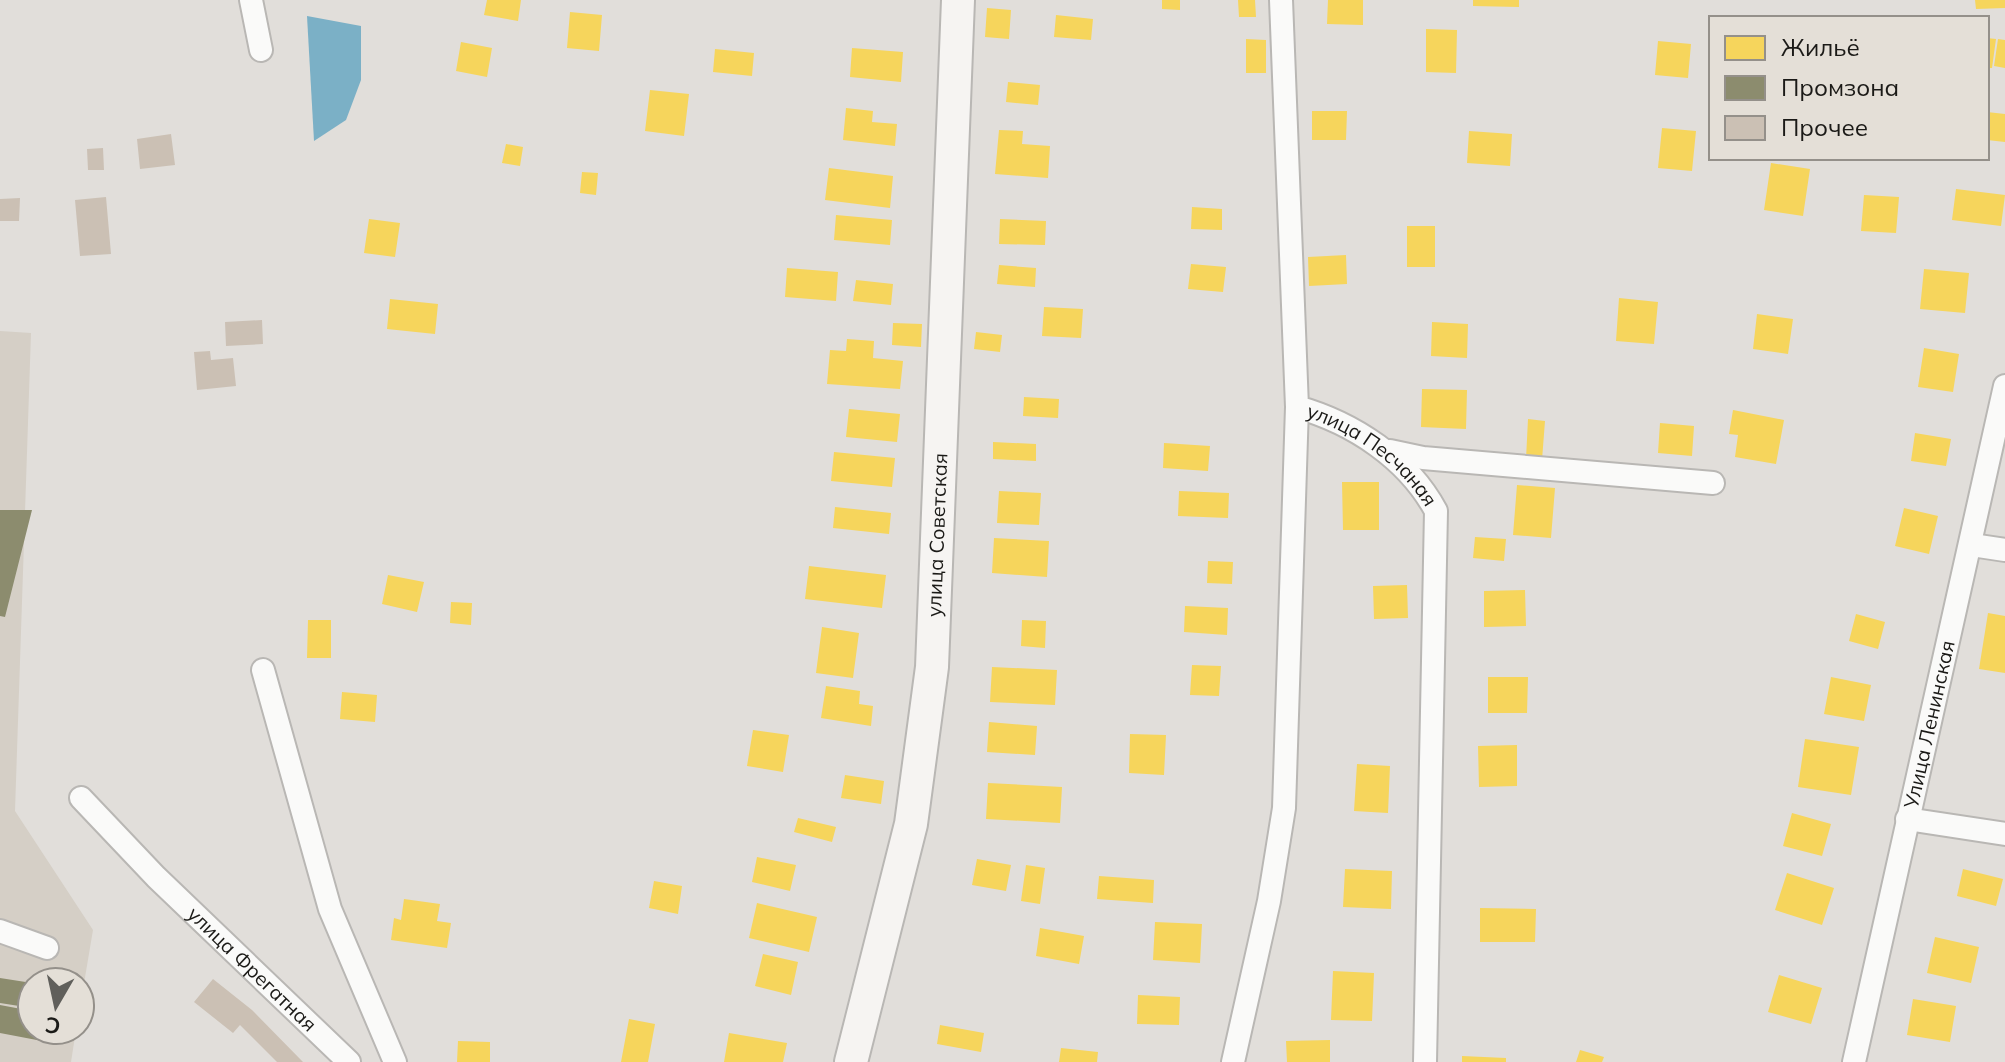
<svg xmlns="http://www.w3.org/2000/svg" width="2005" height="1062" viewBox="0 0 2005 1062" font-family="Mulish,sans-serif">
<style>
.built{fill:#d5cfc6}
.water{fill:#7bb0c6}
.homes{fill:#f6d55c}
.industry{fill:#8c8c6e}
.building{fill:#cbc0b4}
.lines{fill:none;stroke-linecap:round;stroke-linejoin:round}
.street-casing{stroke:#b9b7b4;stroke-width:26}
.secondary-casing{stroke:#b9b7b4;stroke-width:36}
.street{stroke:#fafaf9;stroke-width:22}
.secondary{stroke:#f6f4f2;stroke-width:32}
.labels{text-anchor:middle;stroke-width:8;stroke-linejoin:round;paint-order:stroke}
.street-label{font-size:20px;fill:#1b1a17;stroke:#e4dfd7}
</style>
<rect width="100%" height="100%" fill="#e1deda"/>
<path class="built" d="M0,331L31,333L15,811L93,930L80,1007V982H32V1030H76L71,1062H0Z"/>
<path class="water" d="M307,16L361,26V80L346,120L314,141Z"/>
<path class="homes" d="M487,0H521L518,21L484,15Z
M1162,0H1180V10L1162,9Z
M1238,0H1255L1256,17H1239Z
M1328,0H1363V25L1327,24Z
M1473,0H1519V7L1473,6Z
M1975,0H2005V8L1976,9Z
M987,8L1011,10L1009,39L985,37Z
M570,12L602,15L599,51L567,48Z
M1056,15L1093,19L1091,40L1054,37Z
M1426,29L1457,30L1456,73L1426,72Z
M1987,38L1996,39L1992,68H1987Z
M1246,39L1266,40V73H1246Z
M1998,39L2005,40V68L1994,66Z
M1658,41L1691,44L1688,78L1655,75Z
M461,42L492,48L487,77L456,71Z
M852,48L903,52L901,82L850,77Z
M715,49L754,53L752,76L713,72Z
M1008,82L1040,85L1038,105L1006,102Z
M650,90L689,94L684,136L645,131Z
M846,108L873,111L872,122L897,124L895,146L843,140Z
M1312,111H1347L1346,140H1312Z
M1987,112L2005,114V142L1987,140Z
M1662,128L1696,131L1692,171L1658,168Z
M999,130L1023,131L1022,144L1050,146L1048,178L995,174Z
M1469,131L1512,134L1510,166L1467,163Z
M506,144L523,147L520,166L502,163Z
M1771,163L1810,169L1803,216L1764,210Z
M829,168L893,176L890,208L825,200Z
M582,172L598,173L596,195L580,193Z
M1956,189L2005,195L2001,226L1952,220Z
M1864,195L1899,197L1896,233L1861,231Z
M1192,207L1222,209V230L1191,229Z
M836,215L892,220L890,245L834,240Z
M369,219L400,223L395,257L364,253Z
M1000,219L1046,221L1045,245L999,244Z
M1407,226H1435V267H1407Z
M1346,255L1347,284L1309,286L1308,257Z
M1191,264L1226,267L1223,292L1188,289Z
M999,265L1036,268L1035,287L997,284Z
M787,268L838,272L836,301L785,297Z
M1924,269L1969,273L1965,313L1920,309Z
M856,280L893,284L891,305L853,301Z
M1619,298L1658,302L1654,344L1616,341Z
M390,299L438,304L435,334L387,329Z
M1044,307L1083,309L1081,338L1042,336Z
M1757,314L1793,319L1788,354L1753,349Z
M1432,322L1468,324L1467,358L1431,356Z
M893,323L922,324L921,347L892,345Z
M976,332L1002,335L1000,352L974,349Z
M847,339L874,341L873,358L903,361L900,389L827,384L830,350L846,351Z
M1924,348L1959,354L1953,392L1918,387Z
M1422,389L1467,390L1466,429L1421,427Z
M1024,397L1059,399L1058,418L1023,416Z
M849,409L900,414L897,442L846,437Z
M1733,410L1784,420L1776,464L1735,457L1738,435L1729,434Z
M1528,419L1545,421L1542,460L1526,459Z
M1660,423L1694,426L1692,456L1658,453Z
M1915,433L1951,439L1946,466L1911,461Z
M993,442L1036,444V461L993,459Z
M1164,443L1210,446L1208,471L1163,468Z
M834,452L895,458L892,487L831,481Z
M1342,482H1379V530H1343Z
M1517,485L1555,488L1551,538L1513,535Z
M999,491L1041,493L1039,525L997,523Z
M1179,491L1229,493L1228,518L1178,516Z
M835,507L891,513L889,534L833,528Z
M1904,508L1938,516L1929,554L1895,546Z
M1475,537L1506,539L1504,561L1473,558Z
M994,538L1049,541L1047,577L992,573Z
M1208,561L1233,562L1232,584L1207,583Z
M809,566L886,575L882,608L805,599Z
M388,575L424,582L417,612L382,604Z
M1407,585L1408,618L1374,619L1373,586Z
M1525,590L1526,626L1484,627V591Z
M451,602L472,603L471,625L450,623Z
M1185,606L1228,608L1227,635L1184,632Z
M1988,613L2005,616V673L1979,669Z
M1856,614L1885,622L1878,649L1849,641Z
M308,620H331V658H307Z
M1022,620L1046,621L1045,648L1021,646Z
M822,627L859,633L853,678L816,673Z
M1192,665L1221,666L1219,696L1190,695Z
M992,667L1057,670L1055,705L990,702Z
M1488,677H1528L1527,713H1488Z
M1831,677L1871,685L1864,721L1824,714Z
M826,686L860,691L859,704L873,706L871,726L821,718Z
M342,692L377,695L375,722L340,719Z
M989,722L1037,726L1035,755L987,752Z
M753,730L789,735L783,772L747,766Z
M1130,734L1166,735L1164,775L1129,773Z
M1805,739L1859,747L1851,795L1798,787Z
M1517,745V786L1479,787L1478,746Z
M1357,764L1390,766L1388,813L1354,811Z
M845,775L884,781L881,804L841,798Z
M988,783L1062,787L1060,823L986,819Z
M1792,813L1831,824L1822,856L1783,846Z
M798,818L836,827L832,842L794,832Z
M757,857L796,865L790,891L752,882Z
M977,859L1011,865L1006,891L972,885Z
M1026,865L1045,868L1040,904L1021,901Z
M1345,869L1392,871L1391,909L1343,907Z
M1963,869L2003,879L1996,906L1957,896Z
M1787,873L1834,888L1822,925L1775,910Z
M1099,876L1154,880L1153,903L1097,899Z
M654,881L682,886L678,914L649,908Z
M404,899L440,904L437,921L451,923L447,948L391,940L394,918L401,920Z
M757,903L817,917L809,952L749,938Z
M1480,908L1536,909L1535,942H1480Z
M1155,922L1202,924L1200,963L1153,960Z
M1040,928L1084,936L1079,964L1036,956Z
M1935,937L1979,947L1971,983L1927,973Z
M763,954L798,962L791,995L755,986Z
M1333,971L1374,973L1372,1021L1331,1020Z
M1779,975L1822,988L1811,1024L1768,1012Z
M1138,995L1180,997L1179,1025L1137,1024Z
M1913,999L1956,1006L1950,1042L1907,1035Z
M629,1019L655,1024L648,1062H621Z
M940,1025L984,1033L981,1052L937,1044Z
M729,1033L787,1043L783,1062H724Z
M1330,1040V1062H1287L1286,1041Z
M458,1041L490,1042V1062H457Z
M1061,1048L1098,1052L1097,1062H1059Z
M1580,1050L1604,1057L1602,1062H1576Z
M1462,1056L1506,1058V1062H1462Z"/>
<path class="industry" d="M0,510H32L5,617L0,616Z
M0,978L32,983V1008L0,1003Z
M0,1005L32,1011V1030H44L42,1041L0,1033Z"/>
<path class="building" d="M171,134L175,165L140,169L137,139Z
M103,148L104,170H88L87,149Z
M106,197L111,254L80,256L75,200Z
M20,198L19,221H0V199Z
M262,320L263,344L226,346L225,322Z
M210,351L211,360L233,358L236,386L197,390L194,352Z
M213,979L252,1010L303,1062H277L240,1025L233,1033L194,1002Z"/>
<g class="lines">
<defs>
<g id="street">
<path d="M251,0L261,50"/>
<path id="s1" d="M1281,0L1297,407C1354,423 1408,459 1436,511L1425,1062"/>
<path d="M1390,451L1423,458L1713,483"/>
<path d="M1972,545L2005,550"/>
<path d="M263,670L330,909L395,1062"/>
<path id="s2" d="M81,798L156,877L349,1062"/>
<path d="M1907,819L2005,834"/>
<path d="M0,931L47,948"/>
<path d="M1233,1062L1269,901L1284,808L1297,407"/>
<path id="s3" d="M1854,1062L2005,386"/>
</g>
<g id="secondary">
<path id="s4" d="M851,1062L911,824L932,667L958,0"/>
</g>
</defs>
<use href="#street" class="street-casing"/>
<use href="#secondary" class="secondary-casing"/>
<use href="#street" class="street"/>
<use href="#secondary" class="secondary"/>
</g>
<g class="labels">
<g class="street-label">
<text dy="7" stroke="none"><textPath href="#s1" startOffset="498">улица Песчаная</textPath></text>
<text dy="7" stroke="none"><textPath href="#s4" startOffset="536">улица Советская</textPath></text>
<text dy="7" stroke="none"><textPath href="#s3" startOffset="346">Улица Ленинская</textPath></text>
<text dy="7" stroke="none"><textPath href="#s2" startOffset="242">улица Фрегатная</textPath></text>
</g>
</g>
<rect x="1709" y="16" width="280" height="144" fill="#e4dfd7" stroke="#94908a" stroke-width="2"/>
<rect x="1725" y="36" width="40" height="24" fill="#f6d55c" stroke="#94908a" stroke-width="2"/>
<text x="1781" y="56" font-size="24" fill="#1b1a17">Жильё</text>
<rect x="1725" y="76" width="40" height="24" fill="#8c8c6e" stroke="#94908a" stroke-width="2"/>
<text x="1781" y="96" font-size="24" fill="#1b1a17">Промзона</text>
<rect x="1725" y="116" width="40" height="24" fill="#cbc0b4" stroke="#94908a" stroke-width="2"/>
<text x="1781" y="136" font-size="24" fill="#1b1a17">Прочее</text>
<g transform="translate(56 1006) rotate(189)"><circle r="38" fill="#e4dfd7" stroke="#94908a" stroke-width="2"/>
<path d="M0-6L14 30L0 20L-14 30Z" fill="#605f5b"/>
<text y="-12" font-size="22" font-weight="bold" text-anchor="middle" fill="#1b1a17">С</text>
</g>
</svg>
